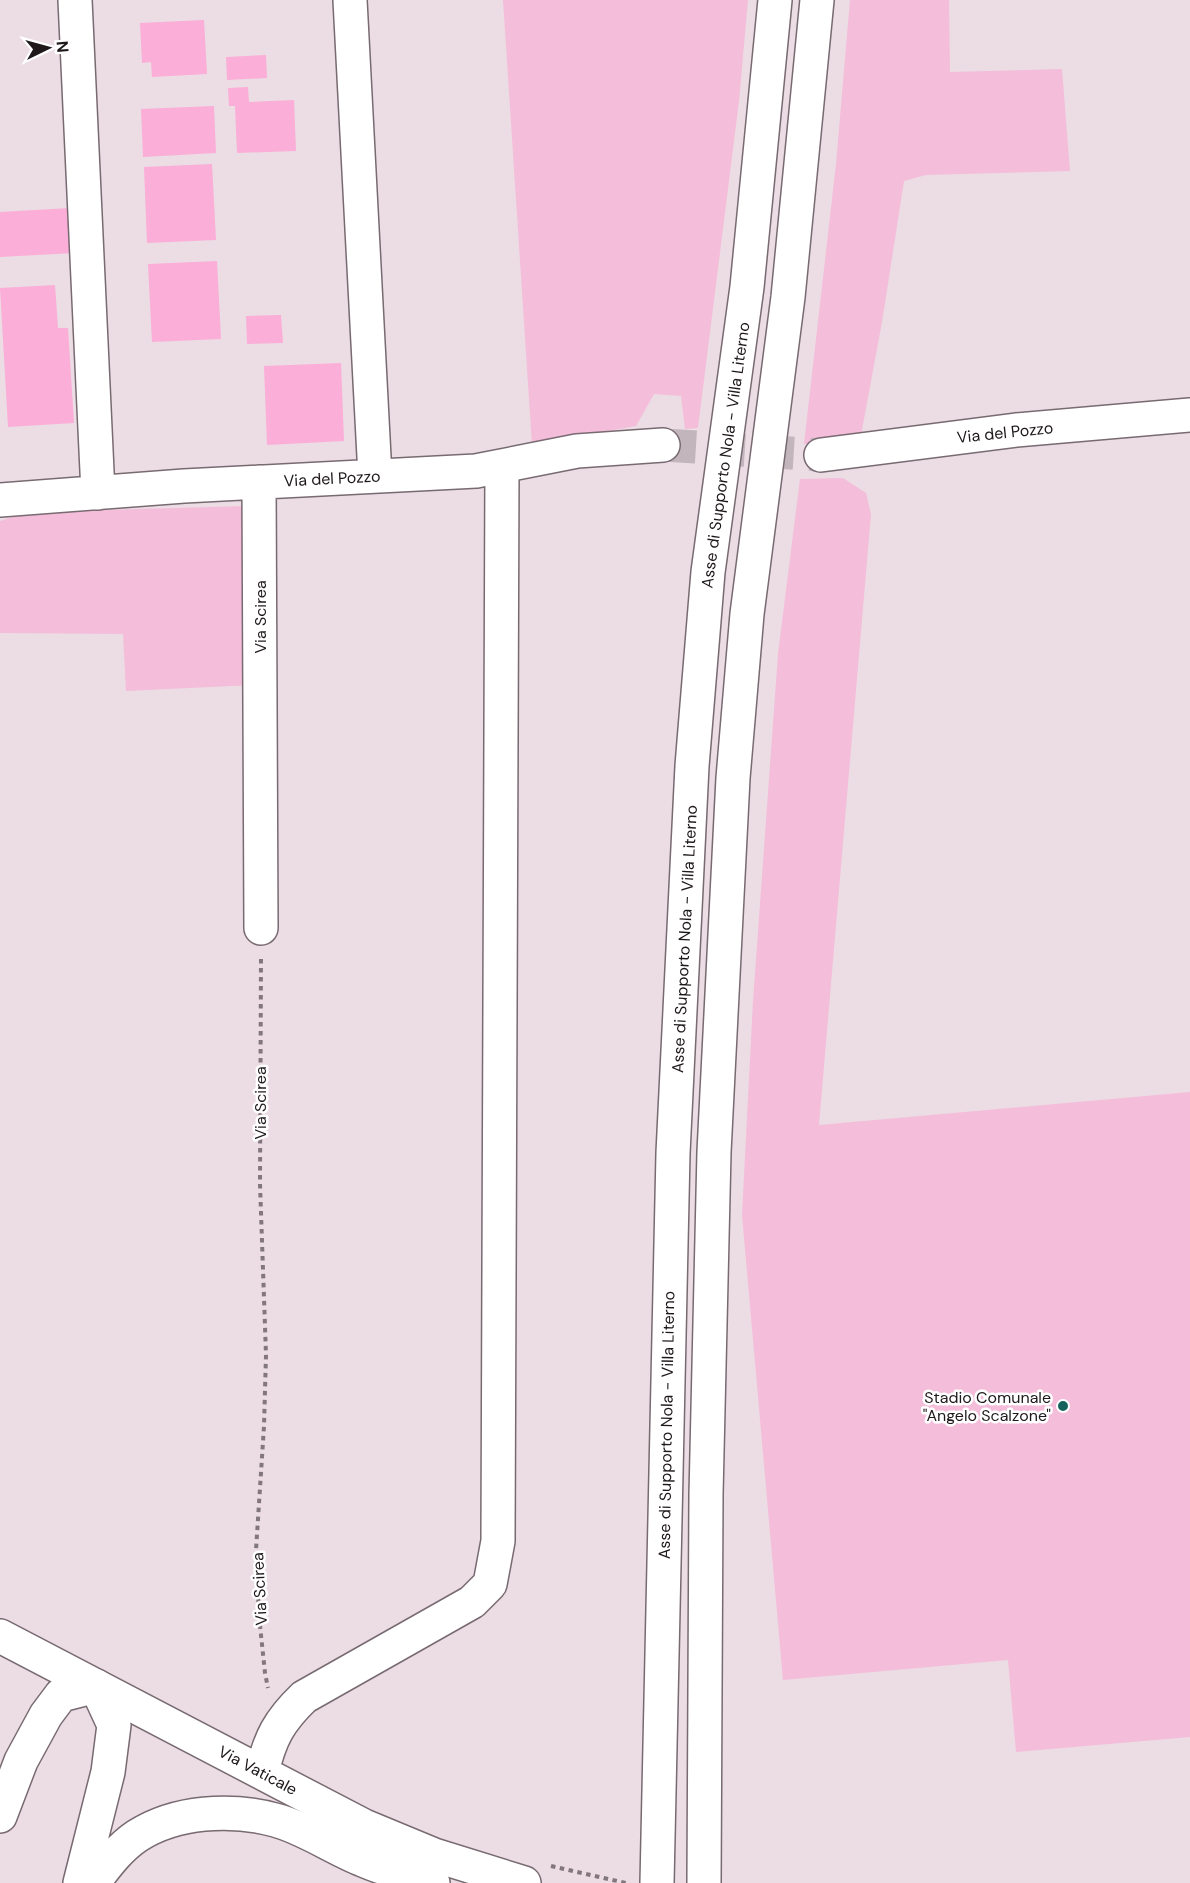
<svg xmlns="http://www.w3.org/2000/svg" width="1190" height="1883" viewBox="0 0 1190 1883" font-family="'DM Sans',sans-serif">
<style>
.green{fill:#f4bdda}
.building{fill:#fbaed7}
.lines{fill:none;stroke-linecap:round;stroke-linejoin:round}
.minor-tunnel{stroke:#c3b5bc;stroke-width:33;stroke-dasharray:33 16;stroke-linecap:butt}
.minor-casing{stroke:#786a71;stroke-width:36}
.highway-casing{stroke:#786a71;stroke-width:36}
.path{stroke:#82777d;stroke-width:4;stroke-dasharray:4.5 4.5;stroke-linecap:butt}
.minor{stroke:#fff;stroke-width:33}
.highway{stroke:#fff;stroke-width:33}
.poi-dot{fill:#17635c;stroke:#fff;stroke-width:2}
.labels{text-anchor:middle;stroke-width:5;stroke-linejoin:round;paint-order:stroke}
.street-label{font-size:16px;fill:#1e181b;stroke:#fff}
.poi-label{font-size:16px;fill:#1e181b;stroke:#fff;text-anchor:end}
</style>
<rect width="100%" height="100%" fill="#ecdce4"/>
<path class="green" d="M503,0H748L739,101L698,428L685,429L681,396L654,394L636,426L532,445Z
M850,0H949L950,72L1062,69L1070,171L926,175L904,181L882,322L859,446L804,444L836,164Z
M843,478L866,493L871,514L819,1125L1190,1092V1737L1016,1752L1008,1660L783,1680L742,1215L753,1001L778,654L800,479Z
M247,506L253,685L126,691L123,634L0,633V521L28,512Z"/>
<path class="building" d="M204,20L207,74L152,77L151,62L142,63L140,23Z
M266,55L267,78L227,80L226,57Z
M248,87L249,102L294,100L296,151L237,153L235,106H229L228,88Z
M214,106L216,153L143,157L141,109Z
M212,164L216,240L147,243L144,167Z
M71,208L74,253L0,257V212Z
M217,261L221,339L152,342L148,264Z
M55,285L58,328H68L74,423L8,427L0,288Z
M281,315L283,343L247,344L246,316Z
M341,363L344,441L267,445L264,366Z"/>
<g class="lines">
<path class="minor-tunnel" d="M663,445L821,455"/>
<defs>
<path id="minor" d="M75,0L98,493
M350,0L375,476
M821,455L1016,430L1190,415
M259,482L261,928
M0,500L184,486L476,471L577,451L663,445
M0,1636L364,1826L434,1855L524,1883
M262,1772C270,1738 279,1721 304,1697L472,1602L490,1584L498,1541L502,466"/>
<path id="highway" d="M0,1816L21,1761L46,1715L61,1695L96,1686L114,1725L108,1772L80,1883
M93,1883C106,1866 119,1848 137,1836C176,1811 231,1808 275,1820C303,1827 335,1849 363,1860C386,1870 410,1876 433,1883
M657,1883L673,1153L692,766L708,572L747,287L775,0
M704,1883L706,1495L714,1152L733,778L747,614L788,297L817,0"/>
</defs>
<use href="#minor" class="minor-casing"/>
<use href="#highway" class="highway-casing"/>
<path class="path" d="M261,959L260,1184L266,1355L264,1426L256,1550L259,1616L265,1673L268,1688
M551,1866L626,1883"/>
<use href="#minor" class="minor"/>
<use href="#highway" class="highway"/>
</g>
<circle class="poi-dot" cx="1063" cy="1406" r="6"/>
<g class="labels">
<g class="street-label">
<text transform="translate(1005 432) rotate(-6)" y="6">Via del Pozzo</text>
<text transform="translate(725 455) rotate(-82)" y="6">Asse di Supporto Nola - Villa Literno</text>
<text transform="translate(332 478) rotate(-3)" y="6">Via del Pozzo</text>
<text transform="translate(260 617) rotate(-90)" y="6">Via Scirea</text>
<text transform="translate(684 939) rotate(-87)" y="6">Asse di Supporto Nola - Villa Literno</text>
<text transform="translate(260 1103) rotate(-90)" y="6">Via Scirea</text>
<text transform="translate(666 1425) rotate(-89)" y="6">Asse di Supporto Nola - Villa Literno</text>
<text transform="translate(259 1589) rotate(-93)" y="6">Via Scirea</text>
<text transform="translate(258 1770) rotate(28)" y="6">Via Vaticale</text>
</g>
<g class="poi-label">
<text x="1051" y="1403">Stadio Comunale<tspan x="1051" dy="18">"Angelo Scalzone"</tspan></text>
</g>
</g>
<g transform="translate(48 48) rotate(85)" stroke="#ffffff" stroke-width="4.5" paint-order="stroke">
<path d="M0-4.5L10 22L0 15L-10 22Z" fill="#1e181b"/>
<text y="-9" font-size="16" font-weight="bold" text-anchor="middle" fill="#1e181b">N</text>
</g>
</svg>
